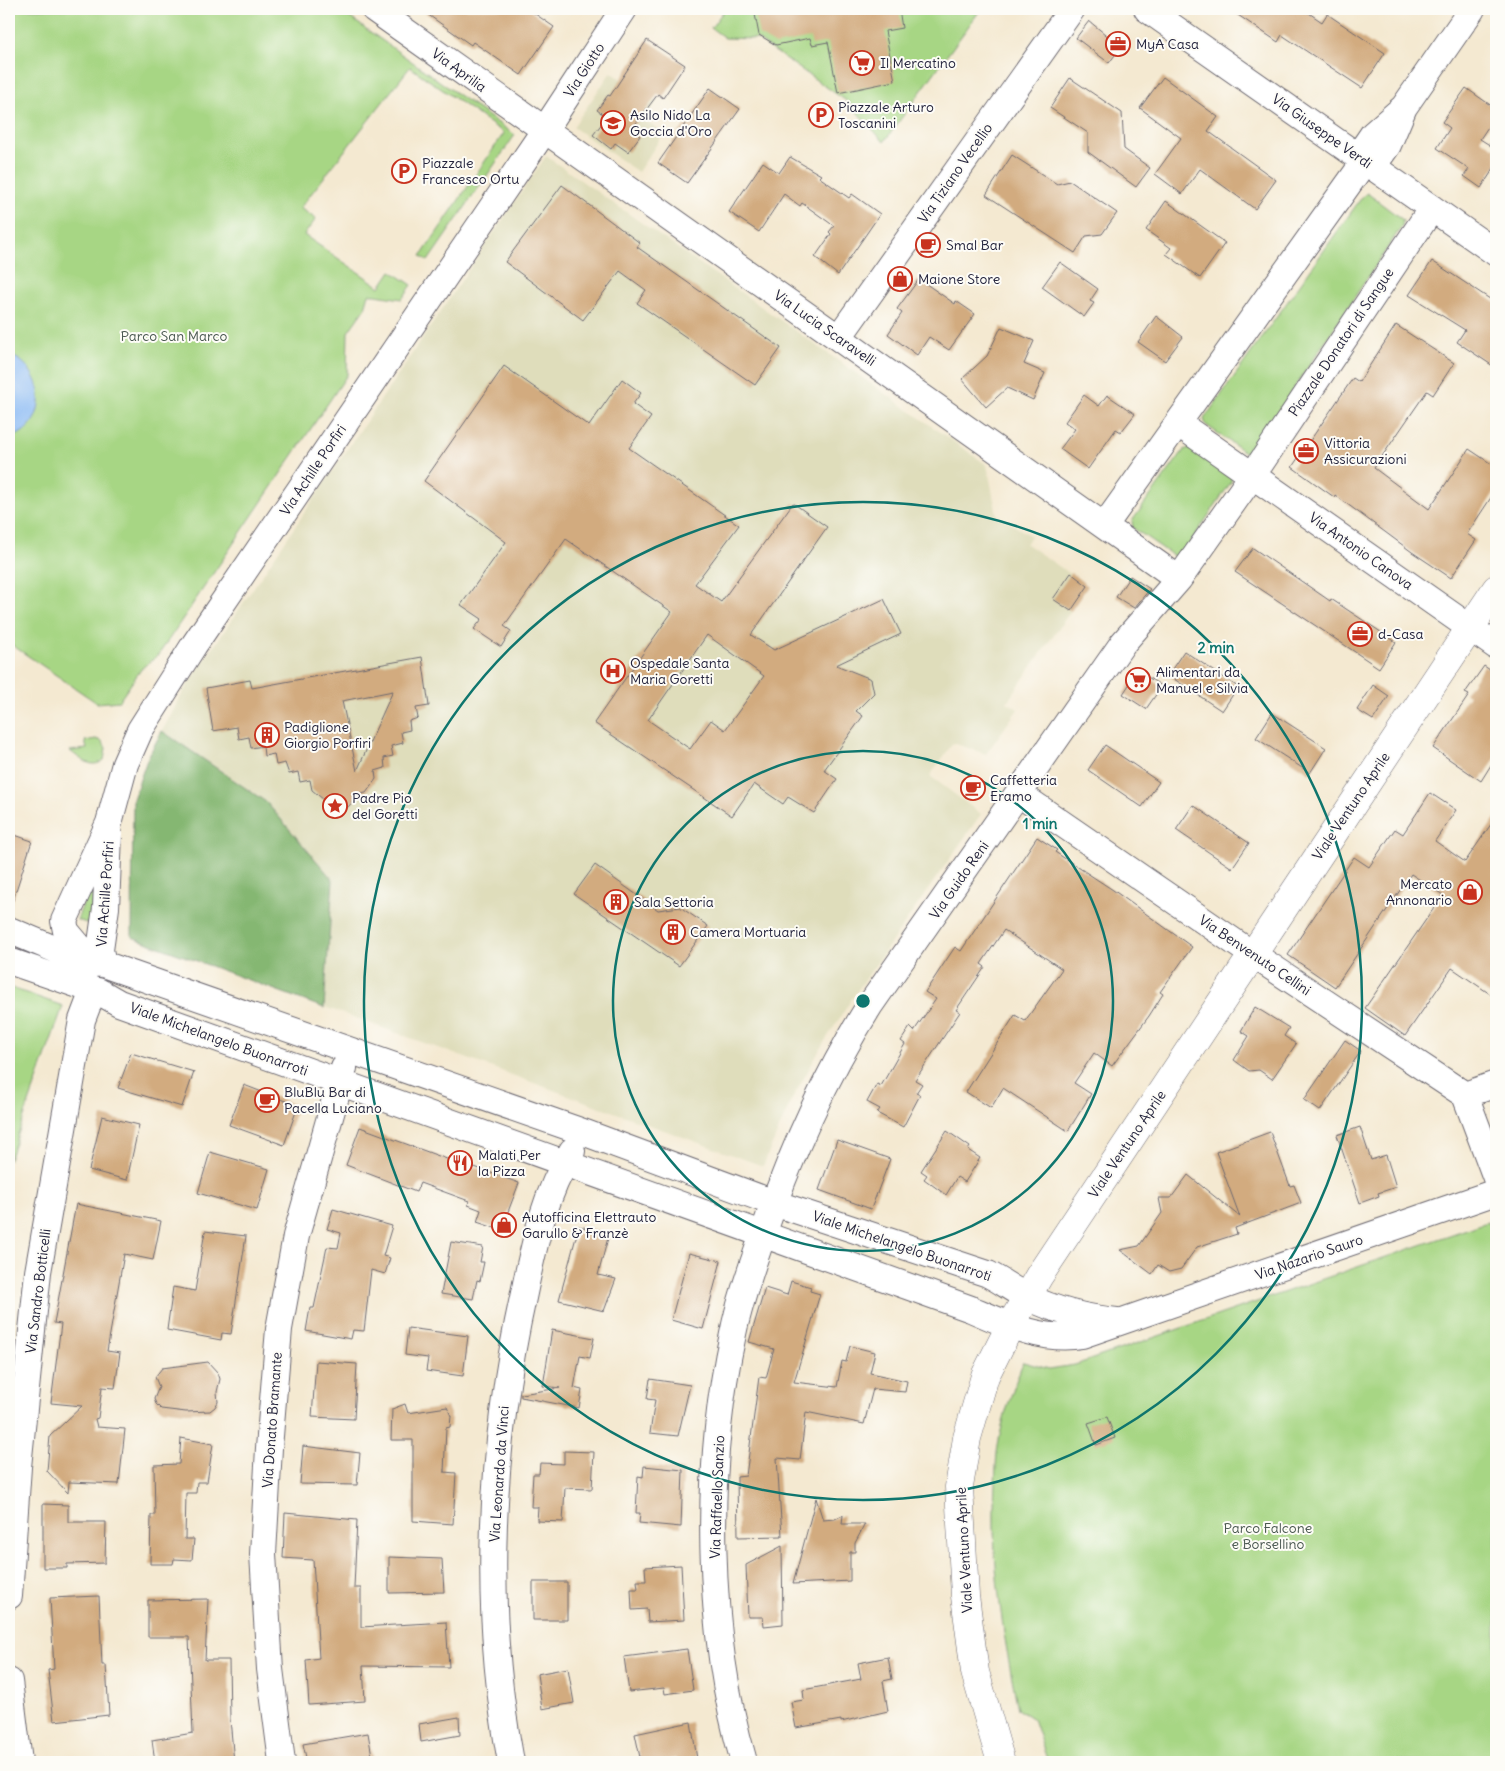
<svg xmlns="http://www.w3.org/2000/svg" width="1505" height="1771" viewBox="0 0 1505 1771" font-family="Delius,sans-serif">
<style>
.built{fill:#dfddbb}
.green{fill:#a7d684;stroke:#647c60}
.forest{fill:#85b772;stroke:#546c56}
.water{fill:#89b9f4;stroke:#566e98}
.building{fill:#d2ab7f;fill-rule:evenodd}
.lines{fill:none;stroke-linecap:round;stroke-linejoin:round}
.minor-casing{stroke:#6c6870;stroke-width:28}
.major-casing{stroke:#6c6870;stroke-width:29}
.minor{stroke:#fff;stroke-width:26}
.major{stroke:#fff;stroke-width:28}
.ring{fill:none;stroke:#0f766e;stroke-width:2.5}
.labels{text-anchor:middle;stroke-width:4;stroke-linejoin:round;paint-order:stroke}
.poi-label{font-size:14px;fill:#22223b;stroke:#fdfcf7;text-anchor:start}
.street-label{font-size:14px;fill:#22223b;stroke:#fdfcf7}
.park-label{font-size:14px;fill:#4a5851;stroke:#fdfcf7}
.centre{fill:#0f766e;stroke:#fdfcf7;stroke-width:2.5}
.ring-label{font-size:15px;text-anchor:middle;font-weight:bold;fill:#0f766e;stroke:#fdfcf7;stroke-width:4;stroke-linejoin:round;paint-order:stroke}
</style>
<rect width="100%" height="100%" fill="#fdfcf7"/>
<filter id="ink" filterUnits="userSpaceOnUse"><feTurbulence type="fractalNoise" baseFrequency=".02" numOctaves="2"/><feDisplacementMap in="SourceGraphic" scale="10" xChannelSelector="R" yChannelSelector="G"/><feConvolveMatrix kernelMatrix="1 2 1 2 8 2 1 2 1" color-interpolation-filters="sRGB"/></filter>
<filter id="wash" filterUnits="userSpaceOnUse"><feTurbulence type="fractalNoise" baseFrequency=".0096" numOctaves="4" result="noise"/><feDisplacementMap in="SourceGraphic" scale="20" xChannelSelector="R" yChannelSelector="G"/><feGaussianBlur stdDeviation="1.12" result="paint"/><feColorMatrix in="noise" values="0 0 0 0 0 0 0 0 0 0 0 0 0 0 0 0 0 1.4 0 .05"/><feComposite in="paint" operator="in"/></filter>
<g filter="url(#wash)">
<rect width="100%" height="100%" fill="#f4e9d1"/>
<path class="built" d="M611,72L656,102L644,120L664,133L638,172L573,127Z
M546,156L987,465L997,515L1031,536L1026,544L1088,586L1007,702L1018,709L986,754L953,743L930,776L981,814L855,994L823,1044L791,1101L763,1166L132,937L133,799L148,757L185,689Z"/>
<path class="green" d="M9,9H338L515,135L428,261L421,256L504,133L410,67L300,208L316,219L304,235L380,287L391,271L412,285L402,299L369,294L365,308L348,332L347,375L159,654L142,668L119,701L97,703L9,643Z
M725,9H934L935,13L958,9H981L884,142L848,102L757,39L725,38L711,28Z
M1367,193L1403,220L1402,226L1252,451L1246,453L1206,425L1204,419L1362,197Z
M1191,447L1232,475L1231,482L1182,555L1175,557L1133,528L1132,521L1184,450Z
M96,739L102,741L106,748L104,760C92,770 81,759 70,751L87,749L85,741Z
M94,875L93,925L77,920Z
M9,987L63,1006L9,1160Z
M1487,1222L1496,1230V1762H1048L1033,1719L1018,1709C1003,1634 990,1560 995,1483C996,1471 996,1458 998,1445C1003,1417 1013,1389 1023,1362L1049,1369L1075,1365Z"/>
<path class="forest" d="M162,731L266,802L333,880L324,1008L132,937L133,799L148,757Z"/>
<path class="water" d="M9,354C16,358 23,361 28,368C48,393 41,430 9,438Z"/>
<g id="blocks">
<path class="building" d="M420,9H528L554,27L521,75L473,42L471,45Z
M754,9H899L902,28L885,31L895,81L838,93L828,42L812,45L810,38L776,45L759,35Z
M1229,9H1303L1322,22L1327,14L1385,53L1362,88L1282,35L1278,42Z
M1089,21L1121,47L1109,63L1076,38Z
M647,40L685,65L663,98L658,94L631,130L640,136L628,152L615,143L611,149L593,135L607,117L597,110L608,95L610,96Z
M1163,77L1218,117L1208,131L1276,180L1255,209L1200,169L1182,194L1155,174L1181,138L1140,108Z
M1070,78L1122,113L1124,149L1150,168L1136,187L1088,152V133L1050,108Z
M710,88L740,109L687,183L658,163Z
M1466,88L1496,109V115L1480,139L1496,149V165L1481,188L1464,176L1469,169L1437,148L1450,128L1442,122Z
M1012,155L1057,184L1070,181L1117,213L1102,234L1086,236L1075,253L986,195Z
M790,157L821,175L819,177L849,198L852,194L880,214L838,275L815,257L831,234L829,232L834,226L802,203L800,206L784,194L759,232L729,212L763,162L779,173Z
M562,185L640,243L637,247L781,348L755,385L637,303L646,290L620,271L583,320L505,262Z
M1166,201L1225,243L1200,278L1166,254L1171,248L1146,230Z
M1432,261L1496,303V368L1457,342L1465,330L1409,295Z
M1060,262L1098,289L1090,301L1094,303L1084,317L1042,287Z
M919,279L955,304L956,301L975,314L949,350L929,337L917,355L888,334L902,313L897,309Z
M1156,316L1183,337L1165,361L1138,342Z
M1396,325L1454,363L1433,395L1427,391L1374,468L1429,509L1469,449L1496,467V490L1467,534L1476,540L1451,578L1412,552L1335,495L1334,497L1292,467L1353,378L1359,382Z
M1001,327L1034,341L1024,364L1045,373L1033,400L1007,388L986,407L962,379L987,356Z
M504,366L589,426L622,379L641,393L633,404L651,417L629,448L739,525L695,584L721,602L793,503L827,527L751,635L774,650L884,599L901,634L836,665L871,679L874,693L856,711L863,716L824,770L837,779L814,813L788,797L783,804L754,784L732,816L594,723L672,612L566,539L504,626L511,631L501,647L474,629L482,619L461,605L506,542L424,481ZM707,635L764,676L725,730L711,720L690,749L648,720Z
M1084,395L1099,406L1107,395L1135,414L1121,432L1116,429L1088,469L1060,449L1075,429L1065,422Z
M1253,548L1330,601L1331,599L1396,642L1379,668L1235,572Z
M1071,573L1088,586L1071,611L1053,599Z
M1130,576L1150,589L1134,608L1116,597Z
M1184,651L1238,687L1222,711L1168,675Z
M422,657L429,706L416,708L418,718L409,721L410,730L401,732L403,743L391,746L393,756L384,758L385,768L375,771L376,779L366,793L360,794L347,808L335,797L324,800L312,790L310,780L300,782L298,772L289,774L285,763L276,765L274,754L264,756L263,746L251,748L249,737L239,739L237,727L213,731L206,688L250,680L252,688ZM393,691L373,735L357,771L342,701Z
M1484,666L1496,674V757L1481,781L1433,748L1469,695L1465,693Z
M1138,671L1162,686L1146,709L1123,694Z
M1373,685L1389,696L1373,720L1357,710Z
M1272,713L1326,748L1310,773L1256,738Z
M1105,745L1159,782L1142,807L1088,770Z
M1430,793L1456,810L1435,841L1465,862L1496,817V998L1452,968L1405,1036L1365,1008L1443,895L1411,874L1335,987L1288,955L1354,857L1369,867L1395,829L1403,834Z
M1193,805L1249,843L1232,868L1176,830Z
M9,833L32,841L12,903L9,902Z
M1037,837L1057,850L1055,852L1113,890L1192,947L1160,992L1163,994L1149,1016L1112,1066L1094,1053L1074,1083L1091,1094L1068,1131L1003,1088L991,1108L966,1092L1015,1015L1025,1021L1062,969L1004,930L981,964L985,967L956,1010L960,1012L915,1080L922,1084L916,1093L920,1095L903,1127L877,1113L880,1109L867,1102L877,1084L881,1086L905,1044L901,1041L910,1027L914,1031L936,999L925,992L955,947L961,951Z
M595,865L658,910L680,907L708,926L679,966L574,894Z
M1255,1007L1289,1028L1284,1036L1296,1044L1272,1079L1259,1070L1249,1071L1234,1060L1249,1036L1241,1031Z
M1345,1040L1361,1051L1320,1111L1304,1100Z
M131,1053L194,1072L182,1107L118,1088Z
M244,1085L298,1106L284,1145L229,1125Z
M102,1116L139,1125L127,1180L89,1170Z
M360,1127L455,1162V1160L519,1183L501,1230L477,1222L481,1210L468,1205L469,1201L420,1183L416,1192L346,1165Z
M1360,1127L1371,1160L1386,1155L1396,1187L1378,1193L1379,1196L1360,1203L1337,1135Z
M947,1131L970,1147L968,1150L980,1158L965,1182L957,1177L946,1195L924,1179L927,1175L921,1171Z
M1270,1132L1290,1186L1294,1185L1301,1203L1235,1228L1237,1234L1197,1247L1181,1269L1169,1272L1158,1265L1152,1274L1120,1250L1139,1246L1162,1213L1159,1198H1171L1188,1175L1240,1217L1216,1152Z
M837,1140L890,1159L871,1209L819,1190Z
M210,1152L269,1169L257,1210L198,1193Z
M76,1204L161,1221L153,1260L124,1254L107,1351L120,1353L115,1388L102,1387L98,1418L95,1419L97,1427L125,1429L119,1484L69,1482L68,1493L47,1471L50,1436L82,1406L51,1403L61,1324L54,1323Z
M333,1209L392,1226L383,1256L390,1258L385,1274L371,1270L364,1331L353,1330L351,1339L306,1331L310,1308H314L327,1247L338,1248L341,1233L327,1229Z
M579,1226L609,1234L598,1275L616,1279L604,1311L559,1300Z
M205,1231L246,1236L231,1334L222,1333L221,1340L167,1330L173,1287L195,1291Z
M451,1242L483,1247L480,1262H484L480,1281L477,1280L473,1299L441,1294Z
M689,1253L721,1261L703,1329L671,1320Z
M791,1281L811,1287L810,1291L820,1294L794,1382L837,1387L842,1361L846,1362L850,1346L875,1352L870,1373L907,1381L905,1392L873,1389L864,1424L806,1412L800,1460L777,1458L782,1536L738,1537L737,1477L746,1476L759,1377L766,1378L774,1349L749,1342L765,1288L787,1295Z
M408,1328L468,1336L463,1376L426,1371L428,1358L405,1355Z
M552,1330L594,1338L590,1358L580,1356L574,1388L582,1390L579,1408L521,1397V1394L560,1388L543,1386Z
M316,1361L357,1364L354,1419L312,1417Z
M208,1362L218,1373L220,1379L217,1392L218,1402L215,1407L210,1411L186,1412L161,1409L156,1404L154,1399L159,1387L155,1377L162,1368Z
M650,1379L690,1385L678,1436L650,1433L655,1400L647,1399Z
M405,1404L408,1413L447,1407L451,1416L450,1427L446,1428L444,1472L456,1473L453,1524L413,1521V1440H391L392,1409Z
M1107,1417L1115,1438L1096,1445L1088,1423Z
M181,1438L213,1444L207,1482H197L196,1493H186L185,1539H194L192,1560L174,1559L173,1564H150L151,1515H155L154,1465L179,1464Z
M303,1446L360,1453L357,1485L300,1484Z
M564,1451L594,1452L592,1489L565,1488L563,1522L537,1521L538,1507H531L533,1474H539L540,1463L564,1464Z
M644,1466L683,1470L681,1527L639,1523L640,1513H636L638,1476L643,1477Z
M816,1498L823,1520L835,1519L843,1515L842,1524H865L855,1543V1552H850V1581L793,1584Z
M43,1504L68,1505V1522H106L105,1563L67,1564V1568H43Z
M285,1513L357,1520L354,1588H361V1627L446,1622L449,1667L363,1666L365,1701L309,1705L306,1660L319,1658L313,1560L283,1558Z
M782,1546L783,1624L764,1626L763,1617H748L746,1565Z
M389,1557L442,1559L444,1592L389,1593Z
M681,1565L684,1620L648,1622L647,1609L632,1610L631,1589H638L637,1581H646L645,1567Z
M533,1582H567V1620H533Z
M99,1596L102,1665H106L109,1715L54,1721L48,1670L54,1669L50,1598Z
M208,1599L205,1660H229L230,1719L234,1762H155L152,1740L193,1733L189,1637H148V1600Z
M687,1649L693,1690L665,1694L664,1688L629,1692L624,1657Z
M888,1657L892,1679L883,1681L888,1711L841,1722V1720L796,1728L791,1702L804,1700L803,1690L861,1679L858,1663Z
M568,1668L574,1703L542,1709L537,1674Z
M459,1717L460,1735L421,1742L419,1724Z
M691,1722L697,1759L682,1762H677L675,1758L659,1762H641L635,1734Z
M368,1733L373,1762H307L303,1744Z"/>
</g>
</g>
<g filter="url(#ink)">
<use href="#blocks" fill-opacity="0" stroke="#6c6870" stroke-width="1"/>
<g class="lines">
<defs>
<path id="minor" d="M374,9L1179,579
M1147,9L1496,253
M1404,107L1472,9
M1358,156L1373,134L1404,107L1388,145L1373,166
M839,337L1072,9
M1179,424L1496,646
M1105,525L1365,161
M1019,794L1252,954L1465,1095
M9,930L90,964
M9,961L96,991
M93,963L66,931L64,921L109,823L125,764L140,730L194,645L544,131L624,9
M103,964L100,950L106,908L109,834
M89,990L82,979L84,970L93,963L103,964L583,1132L774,1203L988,1274C1002,1281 1014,1291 1028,1297C1056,1311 1085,1318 1117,1321
M98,991L119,1003L971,1309C1006,1324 1043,1342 1082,1335L1496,1192
M1465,1095L1496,1178
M1465,1095L1496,1084
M9,1596L18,1467L38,1272L82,1020L93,991
M9,1681L19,1762
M282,1762L270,1669L263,1554L269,1448L279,1329L296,1236L344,1068
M511,1762C482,1608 490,1446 524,1293C534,1244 545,1193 572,1151
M744,1762C706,1632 704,1466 733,1334C739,1304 749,1275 759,1246C787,1162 822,1081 870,1005L1123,643L1179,579L1252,476L1432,208"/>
<path id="major" d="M1001,1762L975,1672L965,1596L959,1487L967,1438L985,1376L1010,1326L1039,1276L1496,589"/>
</defs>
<use href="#minor" class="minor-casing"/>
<use href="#major" class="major-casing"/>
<use href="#minor" class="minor"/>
<use href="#major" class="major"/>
</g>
</g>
<g class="ring">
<circle cx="863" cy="1001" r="250"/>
<circle cx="863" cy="1001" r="499"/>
</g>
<defs>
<symbol id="office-ring" viewBox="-11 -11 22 22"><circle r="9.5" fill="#fdfcf7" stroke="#c8321e" stroke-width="1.5"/><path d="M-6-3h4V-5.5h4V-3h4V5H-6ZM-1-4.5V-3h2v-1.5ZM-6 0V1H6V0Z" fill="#c8321e"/></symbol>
<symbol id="supermarket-ring" viewBox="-11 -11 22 22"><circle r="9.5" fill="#fdfcf7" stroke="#c8321e" stroke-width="1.5"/><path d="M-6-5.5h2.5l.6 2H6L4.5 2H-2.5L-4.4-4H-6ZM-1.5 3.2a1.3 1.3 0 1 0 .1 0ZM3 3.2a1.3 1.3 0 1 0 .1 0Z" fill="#c8321e"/></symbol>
<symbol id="parking-ring" viewBox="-11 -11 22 22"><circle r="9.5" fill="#fdfcf7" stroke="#c8321e" stroke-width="1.5"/><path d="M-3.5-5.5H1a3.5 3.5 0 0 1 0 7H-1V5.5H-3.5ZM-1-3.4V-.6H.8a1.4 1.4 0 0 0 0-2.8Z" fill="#c8321e"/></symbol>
<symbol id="school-ring" viewBox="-11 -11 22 22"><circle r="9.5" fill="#fdfcf7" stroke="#c8321e" stroke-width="1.5"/><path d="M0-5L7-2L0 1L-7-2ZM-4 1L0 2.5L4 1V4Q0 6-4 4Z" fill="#c8321e"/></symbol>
<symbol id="cafe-ring" viewBox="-11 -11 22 22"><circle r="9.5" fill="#fdfcf7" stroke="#c8321e" stroke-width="1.5"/><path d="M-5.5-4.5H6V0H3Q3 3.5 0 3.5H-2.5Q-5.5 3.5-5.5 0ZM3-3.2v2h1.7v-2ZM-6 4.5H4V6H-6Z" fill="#c8321e"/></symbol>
<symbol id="shop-ring" viewBox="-11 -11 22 22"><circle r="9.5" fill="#fdfcf7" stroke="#c8321e" stroke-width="1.5"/><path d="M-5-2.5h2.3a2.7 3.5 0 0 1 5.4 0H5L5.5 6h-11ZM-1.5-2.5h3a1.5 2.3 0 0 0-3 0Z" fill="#c8321e"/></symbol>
<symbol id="hospital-ring" viewBox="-11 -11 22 22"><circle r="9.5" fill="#fdfcf7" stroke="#c8321e" stroke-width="1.5"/><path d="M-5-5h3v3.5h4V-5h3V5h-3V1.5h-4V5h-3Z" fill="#c8321e"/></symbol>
<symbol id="building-ring" viewBox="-11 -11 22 22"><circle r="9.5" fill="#fdfcf7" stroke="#c8321e" stroke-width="1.5"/><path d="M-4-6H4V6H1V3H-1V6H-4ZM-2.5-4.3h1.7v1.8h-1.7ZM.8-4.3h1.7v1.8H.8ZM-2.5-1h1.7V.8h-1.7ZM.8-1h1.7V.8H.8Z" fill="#c8321e"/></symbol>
<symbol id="sight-ring" viewBox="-11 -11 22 22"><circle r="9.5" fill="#fdfcf7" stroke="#c8321e" stroke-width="1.5"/><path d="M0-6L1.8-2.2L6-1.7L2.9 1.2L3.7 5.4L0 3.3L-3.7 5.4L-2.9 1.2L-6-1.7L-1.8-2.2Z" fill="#c8321e"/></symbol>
<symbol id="restaurant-ring" viewBox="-11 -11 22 22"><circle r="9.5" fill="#fdfcf7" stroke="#c8321e" stroke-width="1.5"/><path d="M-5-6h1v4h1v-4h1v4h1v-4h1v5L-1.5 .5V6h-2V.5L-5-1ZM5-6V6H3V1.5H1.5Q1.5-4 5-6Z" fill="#c8321e"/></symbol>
</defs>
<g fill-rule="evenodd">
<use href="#office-ring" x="1104" y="30" width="28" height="28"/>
<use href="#supermarket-ring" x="848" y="49" width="28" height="28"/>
<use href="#parking-ring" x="807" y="101" width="28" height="28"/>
<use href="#school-ring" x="599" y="109" width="28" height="28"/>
<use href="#parking-ring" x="390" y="157" width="28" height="28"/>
<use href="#cafe-ring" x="914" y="231" width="28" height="28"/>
<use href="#shop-ring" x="886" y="265" width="28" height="28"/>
<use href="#office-ring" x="1292" y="437" width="28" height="28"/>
<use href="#office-ring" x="1346" y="620" width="28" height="28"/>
<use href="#hospital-ring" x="599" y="657" width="28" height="28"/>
<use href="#supermarket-ring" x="1124" y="666" width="28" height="28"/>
<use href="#building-ring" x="253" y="721" width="28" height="28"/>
<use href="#cafe-ring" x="959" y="774" width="28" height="28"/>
<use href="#sight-ring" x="321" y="792" width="28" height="28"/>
<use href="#shop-ring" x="1456" y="878" width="28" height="28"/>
<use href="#building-ring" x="602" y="888" width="28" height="28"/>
<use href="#building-ring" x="659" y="918" width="28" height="28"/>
<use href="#cafe-ring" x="253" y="1086" width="28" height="28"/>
<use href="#restaurant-ring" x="446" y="1149" width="28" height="28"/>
<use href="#shop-ring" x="490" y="1211" width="28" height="28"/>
</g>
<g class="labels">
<g class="poi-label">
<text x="1136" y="49">MyA Casa</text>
<text x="880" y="68">Il Mercatino</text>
<text x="838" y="112">Piazzale Arturo<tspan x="838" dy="16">Toscanini</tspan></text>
<text x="630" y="120">Asilo Nido La<tspan x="630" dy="16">Goccia d'Oro</tspan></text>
<text x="422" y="168">Piazzale<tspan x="422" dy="16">Francesco Ortu</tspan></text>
<text x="946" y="250">Smal Bar</text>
<text x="918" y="284">Maione Store</text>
<text x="1324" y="448">Vittoria<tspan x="1324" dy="16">Assicurazioni</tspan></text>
<text x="1378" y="639">d-Casa</text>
<text x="630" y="668">Ospedale Santa<tspan x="630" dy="16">Maria Goretti</tspan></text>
<text x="1156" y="677">Alimentari da<tspan x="1156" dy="16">Manuel e Silvia</tspan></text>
<text x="284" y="732">Padiglione<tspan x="284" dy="16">Giorgio Porfiri</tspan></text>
<text x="990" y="785">Caffetteria<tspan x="990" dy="16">Eramo</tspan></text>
<text x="352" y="803">Padre Pio<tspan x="352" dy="16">del Goretti</tspan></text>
<text x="1452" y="889" text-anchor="end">Mercato<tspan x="1452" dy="16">Annonario</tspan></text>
<text x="634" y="907">Sala Settoria</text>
<text x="690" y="937">Camera Mortuaria</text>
<text x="284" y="1097">BluBlu Bar di<tspan x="284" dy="16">Pacella Luciano</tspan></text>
<text x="478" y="1160">Malati Per<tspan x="478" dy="16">la Pizza</tspan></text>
<text x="522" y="1222">Autofficina Elettrauto<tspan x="522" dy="16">Garullo &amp; Franzè</tspan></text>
</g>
<g class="street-label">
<text transform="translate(459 70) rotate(36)" y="5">Via Aprilia</text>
<text transform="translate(584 70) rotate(-57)" y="5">Via Giotto</text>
<text transform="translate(1322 131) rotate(35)" y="5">Via Giuseppe Verdi</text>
<text transform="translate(955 173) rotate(-55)" y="5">Via Tiziano Vecellio</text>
<text transform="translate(825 328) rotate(35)" y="5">Via Lucia Scaravelli</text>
<text transform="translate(1341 342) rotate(-56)" y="5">Piazzale Donatori di Sangue</text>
<text transform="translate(313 470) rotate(-56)" y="5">Via Achille Porfiri</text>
<text transform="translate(1361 551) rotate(35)" y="5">Via Antonio Canova</text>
<text transform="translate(1351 806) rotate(-56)" y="5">Viale Ventuno Aprile</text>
<text transform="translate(959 880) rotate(-55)" y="5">Via Guido Reni</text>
<text transform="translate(105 894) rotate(-86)" y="5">Via Achille Porfiri</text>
<text transform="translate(1255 955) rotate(34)" y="5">Via Benvenuto Cellini</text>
<text transform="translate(219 1039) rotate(20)" y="5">Viale Michelangelo Buonarroti</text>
<text transform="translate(1127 1144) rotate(-56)" y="5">Viale Ventuno Aprile</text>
<text transform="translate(902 1246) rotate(19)" y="5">Viale Michelangelo Buonarroti</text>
<text transform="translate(1309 1257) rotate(-19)" y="5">Via Nazario Sauro</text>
<text transform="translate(38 1291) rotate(-83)" y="5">Via Sandro Botticelli</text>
<text transform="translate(272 1420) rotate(-86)" y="5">Via Donato Bramante</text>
<text transform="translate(499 1474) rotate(-86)" y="5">Via Leonardo da Vinci</text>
<text transform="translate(717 1497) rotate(-88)" y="5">Via Raffaello Sanzio</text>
<text transform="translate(964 1550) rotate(-93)" y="5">Viale Ventuno Aprile</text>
</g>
<g class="park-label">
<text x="174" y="341">Parco San Marco</text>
<text x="1268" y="1533">Parco Falcone<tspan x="1268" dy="16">e Borsellino</tspan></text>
</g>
</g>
<circle cx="863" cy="1001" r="8" class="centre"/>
<g class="ring-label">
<text x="1216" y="653">2 min</text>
<text x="1040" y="829">1 min</text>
</g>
<rect width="1505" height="1771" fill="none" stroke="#fdfcf7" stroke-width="30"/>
</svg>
